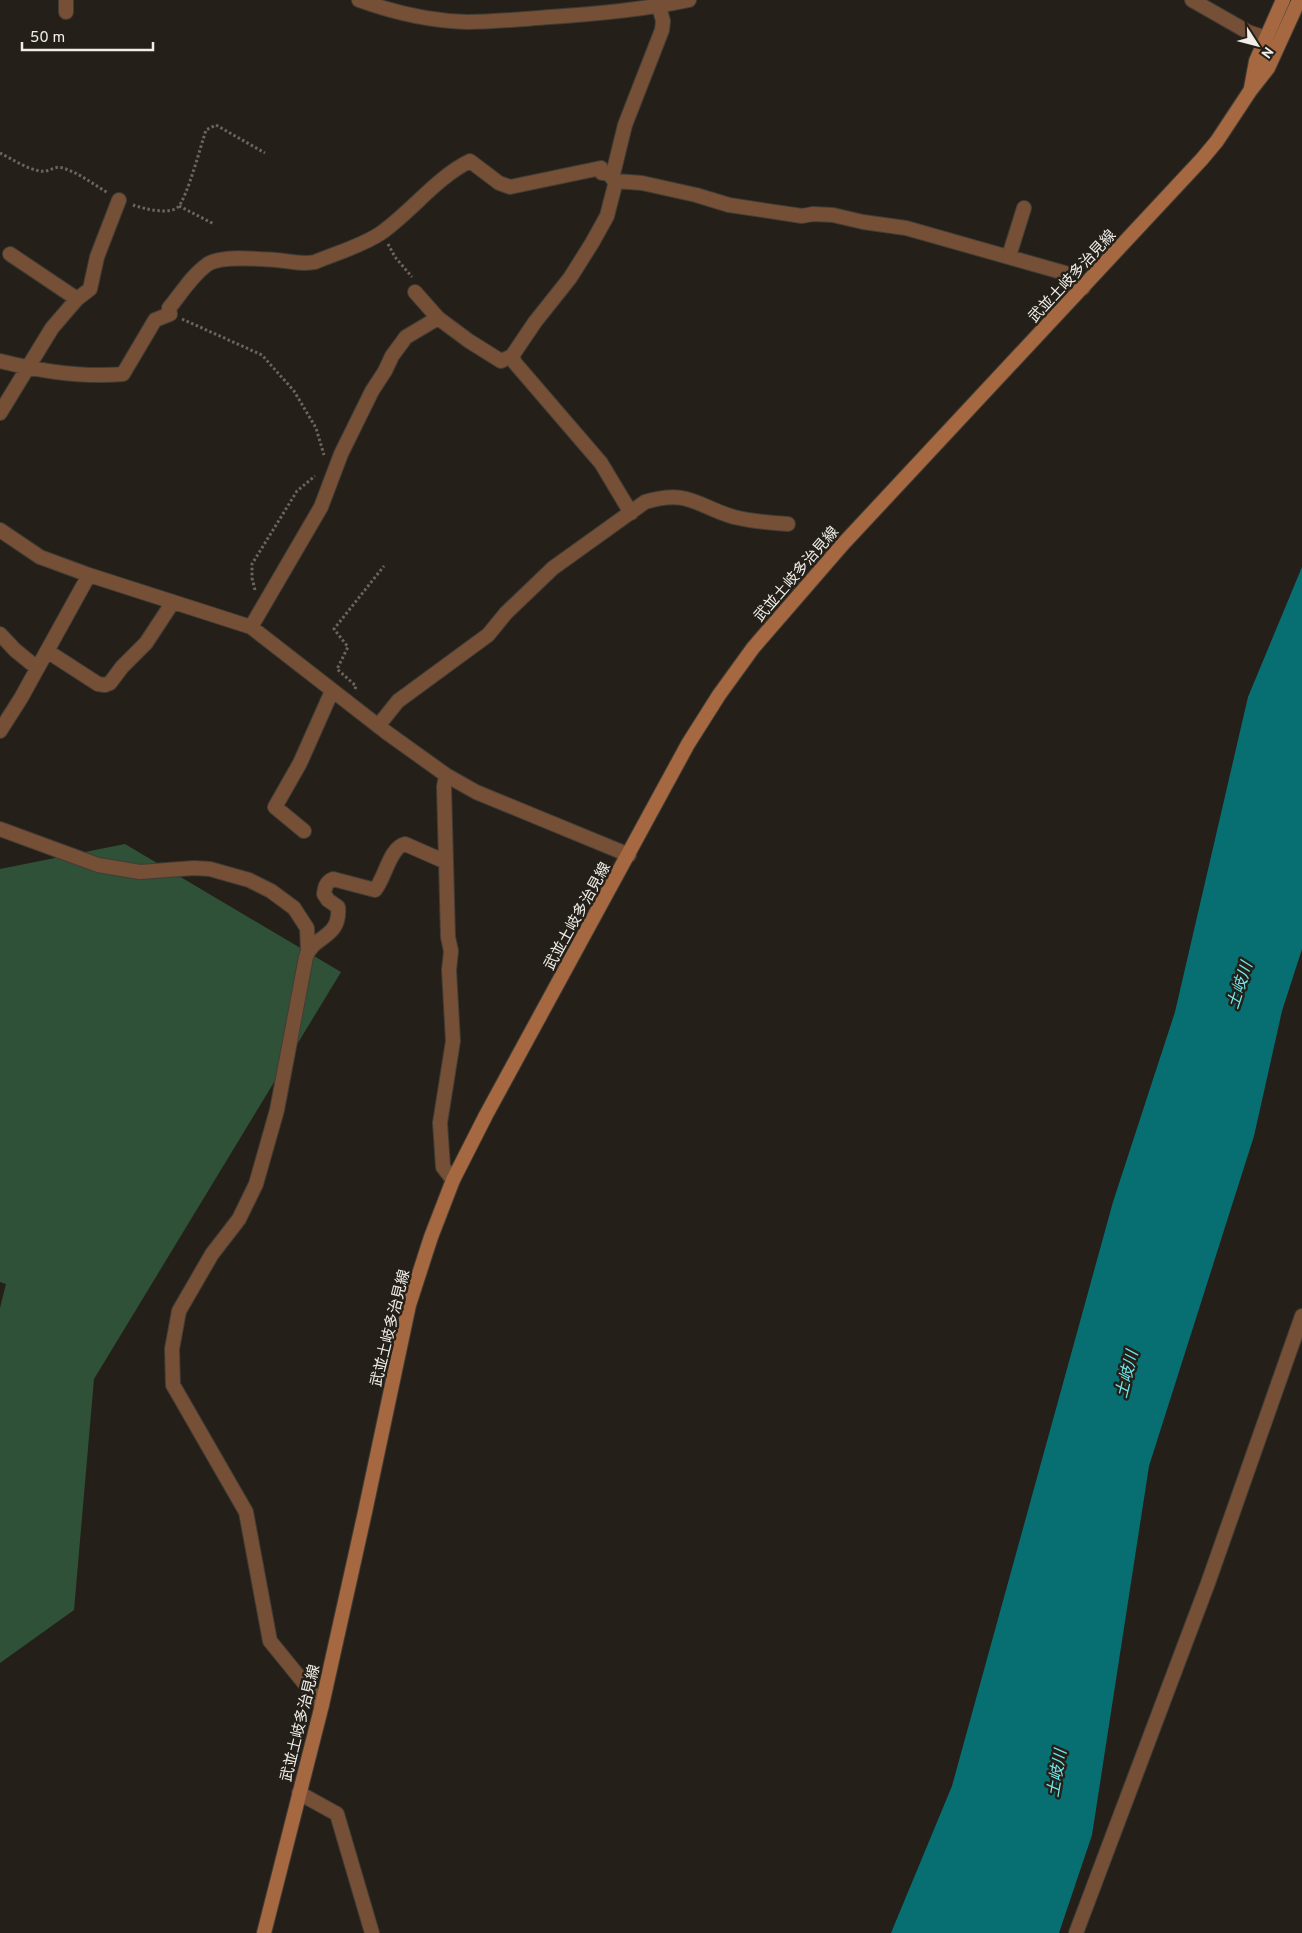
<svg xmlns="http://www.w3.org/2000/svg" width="1302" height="1933" viewBox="0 0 1302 1933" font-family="Overpass,'Noto Sans JP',sans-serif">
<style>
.green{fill:#2f5137}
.water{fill:#076f72}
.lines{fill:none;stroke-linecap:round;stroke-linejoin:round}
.minor-casing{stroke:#413d36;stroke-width:16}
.secondary-casing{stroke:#413d36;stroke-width:16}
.path{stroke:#69655f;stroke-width:3;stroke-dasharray:2.5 2.5;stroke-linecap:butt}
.minor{stroke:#754f36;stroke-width:14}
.secondary{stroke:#a56840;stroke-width:14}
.labels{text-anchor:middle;stroke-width:5;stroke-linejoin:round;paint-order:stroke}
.street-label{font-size:15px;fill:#f1eee9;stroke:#242019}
.water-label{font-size:16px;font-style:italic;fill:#6debef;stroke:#242019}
</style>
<rect width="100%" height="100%" fill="#242019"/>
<path class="green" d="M125,844L341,972L94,1379L74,1610L0,1663V1308L6,1284L0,1282V869Z"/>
<path class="water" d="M1302,567V949L1282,1011L1254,1136L1149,1466L1092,1835L1059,1933H891L952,1786L1113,1202L1175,1012L1248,697Z"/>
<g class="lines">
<defs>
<path id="minor" d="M66,0V12
M359,0C392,12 431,21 467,22C494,22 522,19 550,17C597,14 643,10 689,0
M1192,0L1248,32L1266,38
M612,178L625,125L662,30L663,21L659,6
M10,254L77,299
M1009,256L1024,208
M415,292L438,318L469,341L501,361L512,356L535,322L570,278L592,243L607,216L616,181L642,183L696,195L729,205L802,216L813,214L833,215L863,222L906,228L1065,273L1083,288
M512,356L515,363L601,463L631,513
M0,361C40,371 82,378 123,374L155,320L170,314L169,308C181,294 192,275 208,264C222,255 259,259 276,260C289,261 302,265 315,262C336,253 362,246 381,233C412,211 437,177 470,161L499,183L510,187L601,168L602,173H607L616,181
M0,413L52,328L77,299L90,289L97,257L119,200
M0,530L40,557L89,575L251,627L386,732L446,775L476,792L629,855
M251,627L321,507L341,454L372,391L385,371L392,356L406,337L438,318
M0,634L15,650L37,668
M47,651L98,684L105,685L110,683L122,667L146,643L173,602
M378,726L398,701L488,635L506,613L553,568L645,502C690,489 696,506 734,517C751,521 770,523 788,524
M0,731L21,698L89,575
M446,775L444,787L448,937L451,951L449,970L453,1041L440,1123L443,1167L453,1180
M0,829L98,865L140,872L194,868L210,869L249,880L271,891L294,908L307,928L308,950
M304,831L275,807L300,763L332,691
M322,1705L270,1641L246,1512L173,1385L172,1349L179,1311L212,1254L239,1219L256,1184L277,1110L306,957C313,935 341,939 338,907L328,900L324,894C325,887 326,882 333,879L375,890C385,878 390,847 405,844L446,862
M299,1793L337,1814L372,1933
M1076,1933L1208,1583L1302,1316"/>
<path id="secondary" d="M1251,88L1256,61L1283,0
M264,1933L322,1705L365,1512L409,1305L431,1237L453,1180L486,1115L688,744L719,695L753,648L843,544L1202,159L1217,141L1250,91L1268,68L1299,0"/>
</defs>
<use href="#minor" class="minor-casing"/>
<use href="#secondary" class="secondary-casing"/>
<path class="path" d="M0,153C12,159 27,169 40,171C49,173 54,165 63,168C79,173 93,184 108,193
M133,205C144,209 170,215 178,207C187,198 201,145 206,130L216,125L265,153
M179,206L214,224
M388,244L395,257L412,277
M182,319L262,355L294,391L316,428L324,455
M255,590L252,578V564L297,491L315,476
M355,689L356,686L337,669L348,647L334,629L384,566"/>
<use href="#minor" class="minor"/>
<use href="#secondary" class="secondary"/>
</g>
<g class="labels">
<g class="street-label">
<text transform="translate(1072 276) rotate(-47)" y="5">武並土岐多治見線</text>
<text transform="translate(796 574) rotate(-49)" y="5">武並土岐多治見線</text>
<text transform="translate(577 916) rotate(-61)" y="5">武並土岐多治見線</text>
<text transform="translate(390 1328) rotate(-76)" y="5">武並土岐多治見線</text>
<text transform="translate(300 1723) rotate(-76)" y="5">武並土岐多治見線</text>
</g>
<g class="water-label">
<text transform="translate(1239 985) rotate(-72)" y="6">土岐川</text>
<text transform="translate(1126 1374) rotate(-76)" y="6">土岐川</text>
<text transform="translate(1056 1773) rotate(-80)" y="6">土岐川</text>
</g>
</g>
<g transform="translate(1257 45) rotate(126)" stroke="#242019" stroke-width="4" paint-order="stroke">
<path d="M0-4L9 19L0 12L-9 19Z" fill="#f1eee9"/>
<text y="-8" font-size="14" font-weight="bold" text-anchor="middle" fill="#f1eee9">N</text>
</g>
<path d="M22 42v8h131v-8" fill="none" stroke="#f1eee9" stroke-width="2.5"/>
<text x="30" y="42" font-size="15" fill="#f1eee9" stroke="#242019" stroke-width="4" paint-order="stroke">50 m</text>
</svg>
